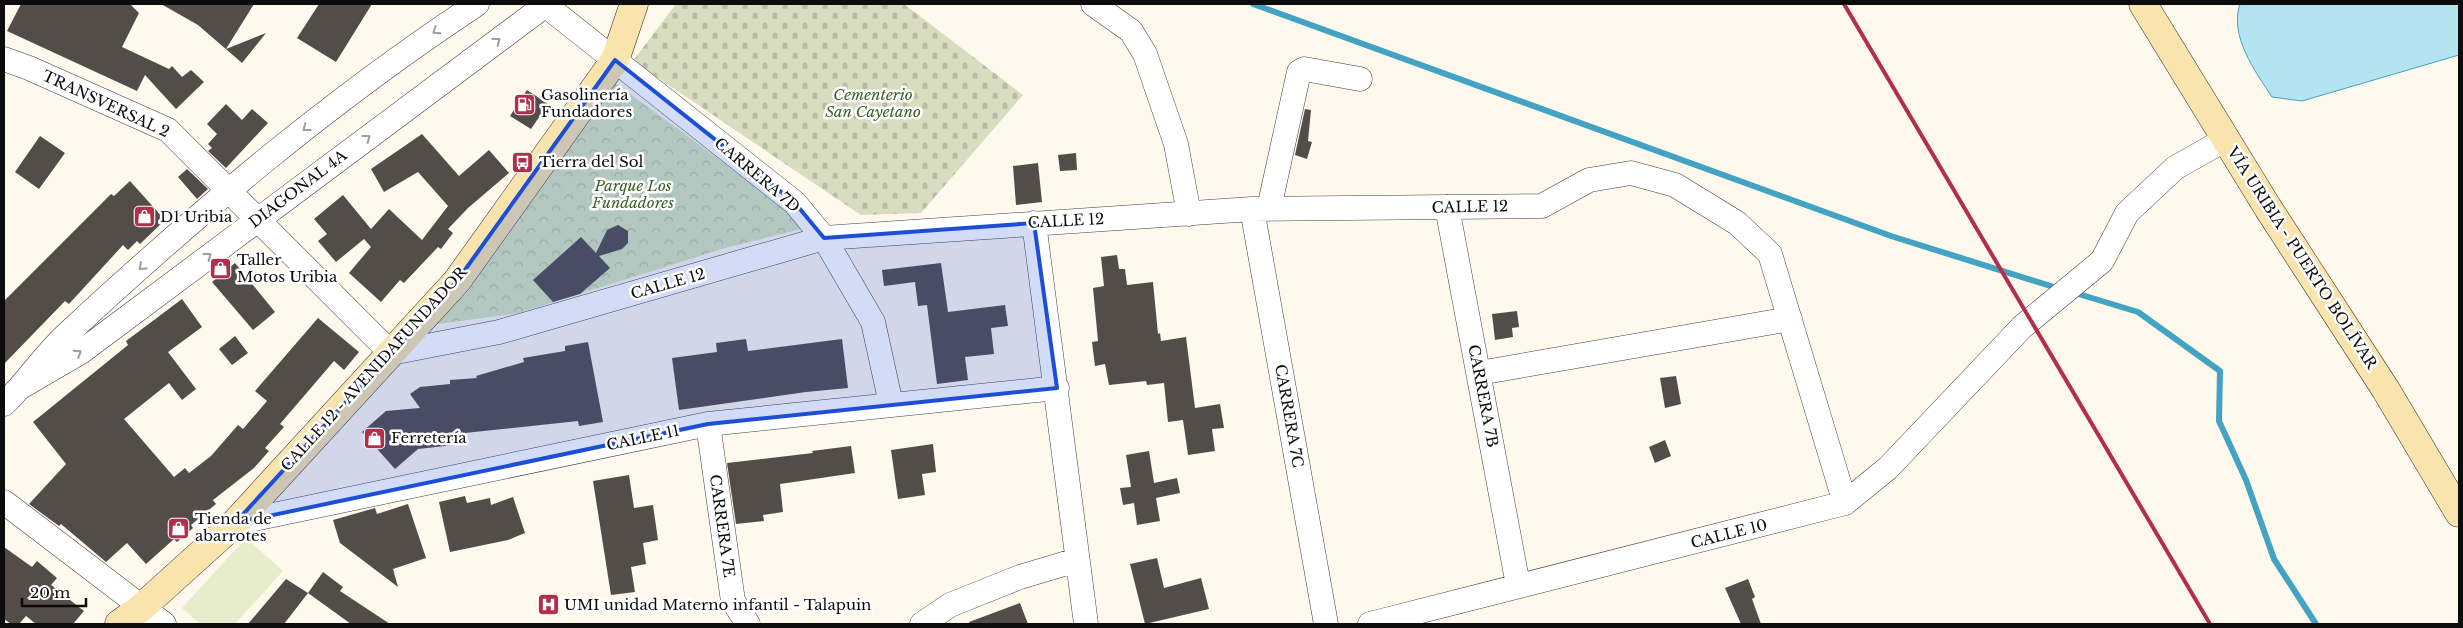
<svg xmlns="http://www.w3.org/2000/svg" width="2463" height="628" viewBox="0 0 2463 628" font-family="'Libre Baskerville',serif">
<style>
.cemetery{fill:url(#cemetery-stones)}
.park{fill:url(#park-crowns)}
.pitch{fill:#e7edca}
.water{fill:#b5e4f1;stroke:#42a4c2}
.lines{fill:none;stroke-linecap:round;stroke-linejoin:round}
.stream{stroke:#42a4c2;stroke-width:6}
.building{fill:#544c49}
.street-casing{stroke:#3f3f3f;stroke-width:25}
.secondary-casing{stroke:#2e2e2e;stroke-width:29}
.street{stroke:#fff;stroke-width:24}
.secondary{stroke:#f9e4ad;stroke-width:28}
.rail{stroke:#b12f4a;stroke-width:4}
.oneway{stroke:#9e9e9e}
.marked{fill:#1d4ed8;fill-opacity:0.2;stroke:#1d4ed8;stroke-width:4;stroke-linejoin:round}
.labels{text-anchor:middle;stroke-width:5;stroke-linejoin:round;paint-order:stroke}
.poi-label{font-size:15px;fill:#0c0c0c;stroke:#fff;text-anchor:start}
.park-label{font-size:15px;font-style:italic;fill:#385e22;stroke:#fff}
.street-label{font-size:15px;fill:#0c0c0c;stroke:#fff}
</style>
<defs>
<pattern id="cemetery-stones" width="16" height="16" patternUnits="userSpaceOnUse" patternTransform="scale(1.25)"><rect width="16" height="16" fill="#d9ddc0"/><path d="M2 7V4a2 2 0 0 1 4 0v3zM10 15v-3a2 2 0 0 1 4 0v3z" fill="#b9bca4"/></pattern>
<pattern id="park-crowns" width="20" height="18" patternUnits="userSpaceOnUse" patternTransform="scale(1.25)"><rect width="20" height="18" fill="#d7e5b9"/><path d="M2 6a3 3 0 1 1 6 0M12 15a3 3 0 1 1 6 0" fill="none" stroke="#b7c39e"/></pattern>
</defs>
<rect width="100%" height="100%" fill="#fef8ed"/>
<path class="cemetery" d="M676,4H904L1023,95L921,213L861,215L633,61Z"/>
<path class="park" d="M615,83L784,207L802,229L725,248L519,313L431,325L467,293Z"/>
<path class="pitch" d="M246,538L283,571L235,624H200L182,608Z"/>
<path class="water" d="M2240,4H2459V55L2302,101L2272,97C2255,71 2229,36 2240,4Z"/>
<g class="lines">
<path class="stream" d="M1253,4L1891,236L2060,289
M2072,292L2138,312L2220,371L2219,421L2246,480L2274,559L2316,624"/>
</g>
<path class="building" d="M21,4H130L139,13L122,47L169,69L172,66L182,77L191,70L204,82L176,109L145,75L137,91L7,31Z
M161,4H254L226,49L266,33L242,63L198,25Z
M319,4H372L336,62L297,38Z
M527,90L548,104L531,129L510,116Z
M226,104L242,120L252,109L268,123L226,168L208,151L212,148L208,144L217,134L207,124Z
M1305,109L1311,110L1308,141L1312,142L1307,159L1295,155Z
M422,134L459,176L489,150L509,173L468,208L448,229L453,233L441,249L438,247L404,283L400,280L381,302L349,273L371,247L364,239L336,262L318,241L327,234L314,219L343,195L371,229L389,209L422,240L448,206L418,172L384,192L371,169Z
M40,136L65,153L39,189L15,172Z
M1076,153L1077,170L1060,171L1058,155Z
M1038,163L1042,202L1016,205L1013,166Z
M187,169L208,189L197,199L178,177Z
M130,181L165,220L140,244L137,241L128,250L123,245L69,304L65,301L4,364V301L111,194L114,196Z
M618,225L628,231V243L622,249L599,256L610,268L580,294L553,302L533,280L581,237L596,253L607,230Z
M1117,255L1119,269H1125L1127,285L1153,282L1158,334L1160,333L1161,341L1186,337L1195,408L1220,404L1224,428L1212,429L1215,451L1188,455L1183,420L1168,422L1164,383L1147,385L1146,381L1109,385L1105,364L1095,366L1092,342L1098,341L1093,288L1104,286L1101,257Z
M235,263L275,312L253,330L212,282Z
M941,263L948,312L1005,305L1008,326L991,328L994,354L965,357L968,380L937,384L927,305L918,306L915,282L884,286L882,270Z
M182,299L202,327L168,352L196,389L182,400L169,383L124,419L174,477L185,468L189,473L211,456L238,425L243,429L267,401L255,391L318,318L359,352L344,370L334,361L280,424L284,427L265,448L269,451L254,468L213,500L216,504L191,525L193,528L177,542L174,539L146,564L127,543L106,562L61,524L59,526L29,504L66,464L33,422L128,345L126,341Z
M1517,311L1519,327L1512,328L1513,337L1495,340L1492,314Z
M235,336L248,353L232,365L219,349Z
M746,339L748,351L842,339L848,388L806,392L679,410L672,358L717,352L716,343Z
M588,342L603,422L579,426L578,421L455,434L454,445L418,449L395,469L362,432L386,411L420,408L410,394L420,387L450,384V380L477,378L476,376L524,362L523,358L565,351V346Z
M1676,376L1681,404L1665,408L1660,378Z
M1665,440L1671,456L1655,463L1649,447Z
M933,444L936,472L922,474L925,495L898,499L891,450Z
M851,446L855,473L780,484L783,512L763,515L764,521L736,524L727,463L813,453L812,451Z
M1149,451L1154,483L1177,478L1180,493L1156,498L1160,521L1137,525L1134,503L1123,505L1120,488L1131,487L1126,455Z
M629,475L634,508L653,505L658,540L643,543L646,564L631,567L635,592L611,595L593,481Z
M465,496L467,503L490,498L491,505L513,497L525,533L508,540L450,552L439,502Z
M408,504L426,558L393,569L398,587L340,543L333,520L375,508L377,514Z
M4,547L32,567L37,561L57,578L51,585L84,611L73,624H36L26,616L19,624H11L4,619Z
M1157,558L1164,588L1201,578L1209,609L1145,624L1130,564Z
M323,572L343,587L340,591L390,624H351L308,593Z
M286,579L308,593L284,624H248Z
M1748,579L1755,597L1752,599L1761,624H1741L1725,588Z
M1020,603L1028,624H970L969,622Z"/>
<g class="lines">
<defs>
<path id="street" d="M544,4L795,203L824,238L873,322L891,404
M1093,4L1131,31L1145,54L1176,144L1189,214
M4,59L29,68L168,130L391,353L499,332L824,238L1252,209L1542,206L1589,180L1631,173L1675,185L1737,223L1770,254L1845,503
M1447,207L1518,585
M1269,208L1299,72L1304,69L1360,79
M1252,209L1326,624
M1034,223L1086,624
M1479,373L1790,319
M21,387L81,352L547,4
M4,404C27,382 44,355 67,334C196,214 330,101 477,4
M708,424L733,601L748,624
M4,502L164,624
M235,523L708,424L1057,388
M922,624L950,605L1020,577L1077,560
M1370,624L1845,503L1888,468L2022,327L2102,261L2127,213L2175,168L2226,139"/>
<path id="secondary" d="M2143,4L2268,208L2386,390L2459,513
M119,624L141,608L235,523L457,281L615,60L634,4"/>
</defs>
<use href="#street" class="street-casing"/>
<use href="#secondary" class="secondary-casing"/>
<use href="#street" class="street"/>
<use href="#secondary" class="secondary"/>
<path class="rail" d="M1844,4L2210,624"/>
</g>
<defs><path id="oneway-chevron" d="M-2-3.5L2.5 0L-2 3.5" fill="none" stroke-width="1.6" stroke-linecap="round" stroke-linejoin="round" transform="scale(1.25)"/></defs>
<g class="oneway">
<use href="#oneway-chevron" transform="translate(436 31) rotate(145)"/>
<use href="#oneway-chevron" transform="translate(497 41) rotate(-37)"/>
<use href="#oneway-chevron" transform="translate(306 128) rotate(142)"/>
<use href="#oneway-chevron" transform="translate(367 138) rotate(-37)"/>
<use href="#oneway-chevron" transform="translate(208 256) rotate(-37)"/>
<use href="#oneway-chevron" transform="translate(142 267) rotate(138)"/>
<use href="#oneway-chevron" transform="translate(78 353) rotate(-33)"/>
</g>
<path class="marked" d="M615,60L795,203L824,238L1034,223L1057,388L708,424L235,523L457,281Z"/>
<defs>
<symbol id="fuel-square" viewBox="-11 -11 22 22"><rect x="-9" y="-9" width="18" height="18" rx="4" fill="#b12f4a" stroke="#fff"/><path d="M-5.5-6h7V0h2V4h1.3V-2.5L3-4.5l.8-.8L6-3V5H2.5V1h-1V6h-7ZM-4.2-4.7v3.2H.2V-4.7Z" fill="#fff"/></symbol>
<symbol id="bus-square" viewBox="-11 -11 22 22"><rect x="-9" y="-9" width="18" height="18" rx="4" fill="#b12f4a" stroke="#fff"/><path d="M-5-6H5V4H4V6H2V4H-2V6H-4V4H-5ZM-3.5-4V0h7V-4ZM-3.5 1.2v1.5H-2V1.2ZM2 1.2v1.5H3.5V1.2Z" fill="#fff"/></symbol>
<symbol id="shop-square" viewBox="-11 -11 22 22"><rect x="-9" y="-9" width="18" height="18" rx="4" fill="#b12f4a" stroke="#fff"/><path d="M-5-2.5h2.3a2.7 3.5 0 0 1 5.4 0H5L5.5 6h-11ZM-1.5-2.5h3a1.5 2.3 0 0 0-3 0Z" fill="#fff"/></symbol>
<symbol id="hospital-square" viewBox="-11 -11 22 22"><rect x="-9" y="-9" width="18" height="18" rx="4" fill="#b12f4a" stroke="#fff"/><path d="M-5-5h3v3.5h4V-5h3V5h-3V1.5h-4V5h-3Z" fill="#fff"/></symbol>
</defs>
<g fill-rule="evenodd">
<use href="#fuel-square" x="512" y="92" width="25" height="25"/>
<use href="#bus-square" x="510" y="150" width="25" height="25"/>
<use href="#shop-square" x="132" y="204" width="25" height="25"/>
<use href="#shop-square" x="208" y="256" width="25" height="25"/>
<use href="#shop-square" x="362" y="426" width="25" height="25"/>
<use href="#shop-square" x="166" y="516" width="25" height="25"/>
<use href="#hospital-square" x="536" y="592" width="25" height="25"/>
</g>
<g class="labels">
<g class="poi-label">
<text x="541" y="100">Gasolinería<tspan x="541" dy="17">Fundadores</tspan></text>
<text x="539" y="167">Tierra del Sol</text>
<text x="160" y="222">D1 Uribia</text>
<text x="237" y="265">Taller<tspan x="237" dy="17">Motos Uribia</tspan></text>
<text x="391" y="443">Ferretería</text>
<text x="195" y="524">Tienda de<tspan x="195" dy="17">abarrotes</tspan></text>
<text x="564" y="610">UMI unidad Materno infantil - Talapuin</text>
</g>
<g class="park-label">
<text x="873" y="100">Cementerio<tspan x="873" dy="17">San Cayetano</tspan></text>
<text x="633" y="191">Parque Los<tspan x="633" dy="17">Fundadores</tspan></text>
</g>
<g class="street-label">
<text transform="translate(106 104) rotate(25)" y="5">TRANSVERSAL 2</text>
<text transform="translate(757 175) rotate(40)" y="5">CARRERA 7D</text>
<text transform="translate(298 189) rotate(-37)" y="5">DIAGONAL 4A</text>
<text transform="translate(1470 207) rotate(-1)" y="5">CALLE 12</text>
<text transform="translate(1066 221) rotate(-3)" y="5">CALLE 12</text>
<text transform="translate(2302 258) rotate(57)" y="5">VÍA URIBIA - PUERTO BOLÍVAR</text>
<text transform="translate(668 284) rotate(-16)" y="5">CALLE 12</text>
<text transform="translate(374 369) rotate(-48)" y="5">CALLE 12 - AVENIDAFUNDADOR</text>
<text transform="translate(1483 396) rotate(79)" y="5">CARRERA 7B</text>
<text transform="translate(1289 416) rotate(80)" y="5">CARRERA 7C</text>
<text transform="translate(643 438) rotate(-12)" y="5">CALLE 11</text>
<text transform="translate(722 526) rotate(82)" y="5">CARRERA 7E</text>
<text transform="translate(1729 534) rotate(-14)" y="5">CALLE 10</text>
</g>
</g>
<rect width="2463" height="628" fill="none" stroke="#0c0c0c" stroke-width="10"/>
<path d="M22 598v8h64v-8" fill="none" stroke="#0c0c0c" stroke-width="2.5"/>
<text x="30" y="598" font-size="15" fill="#0c0c0c" stroke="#ffffff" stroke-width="4" paint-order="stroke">20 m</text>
</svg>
